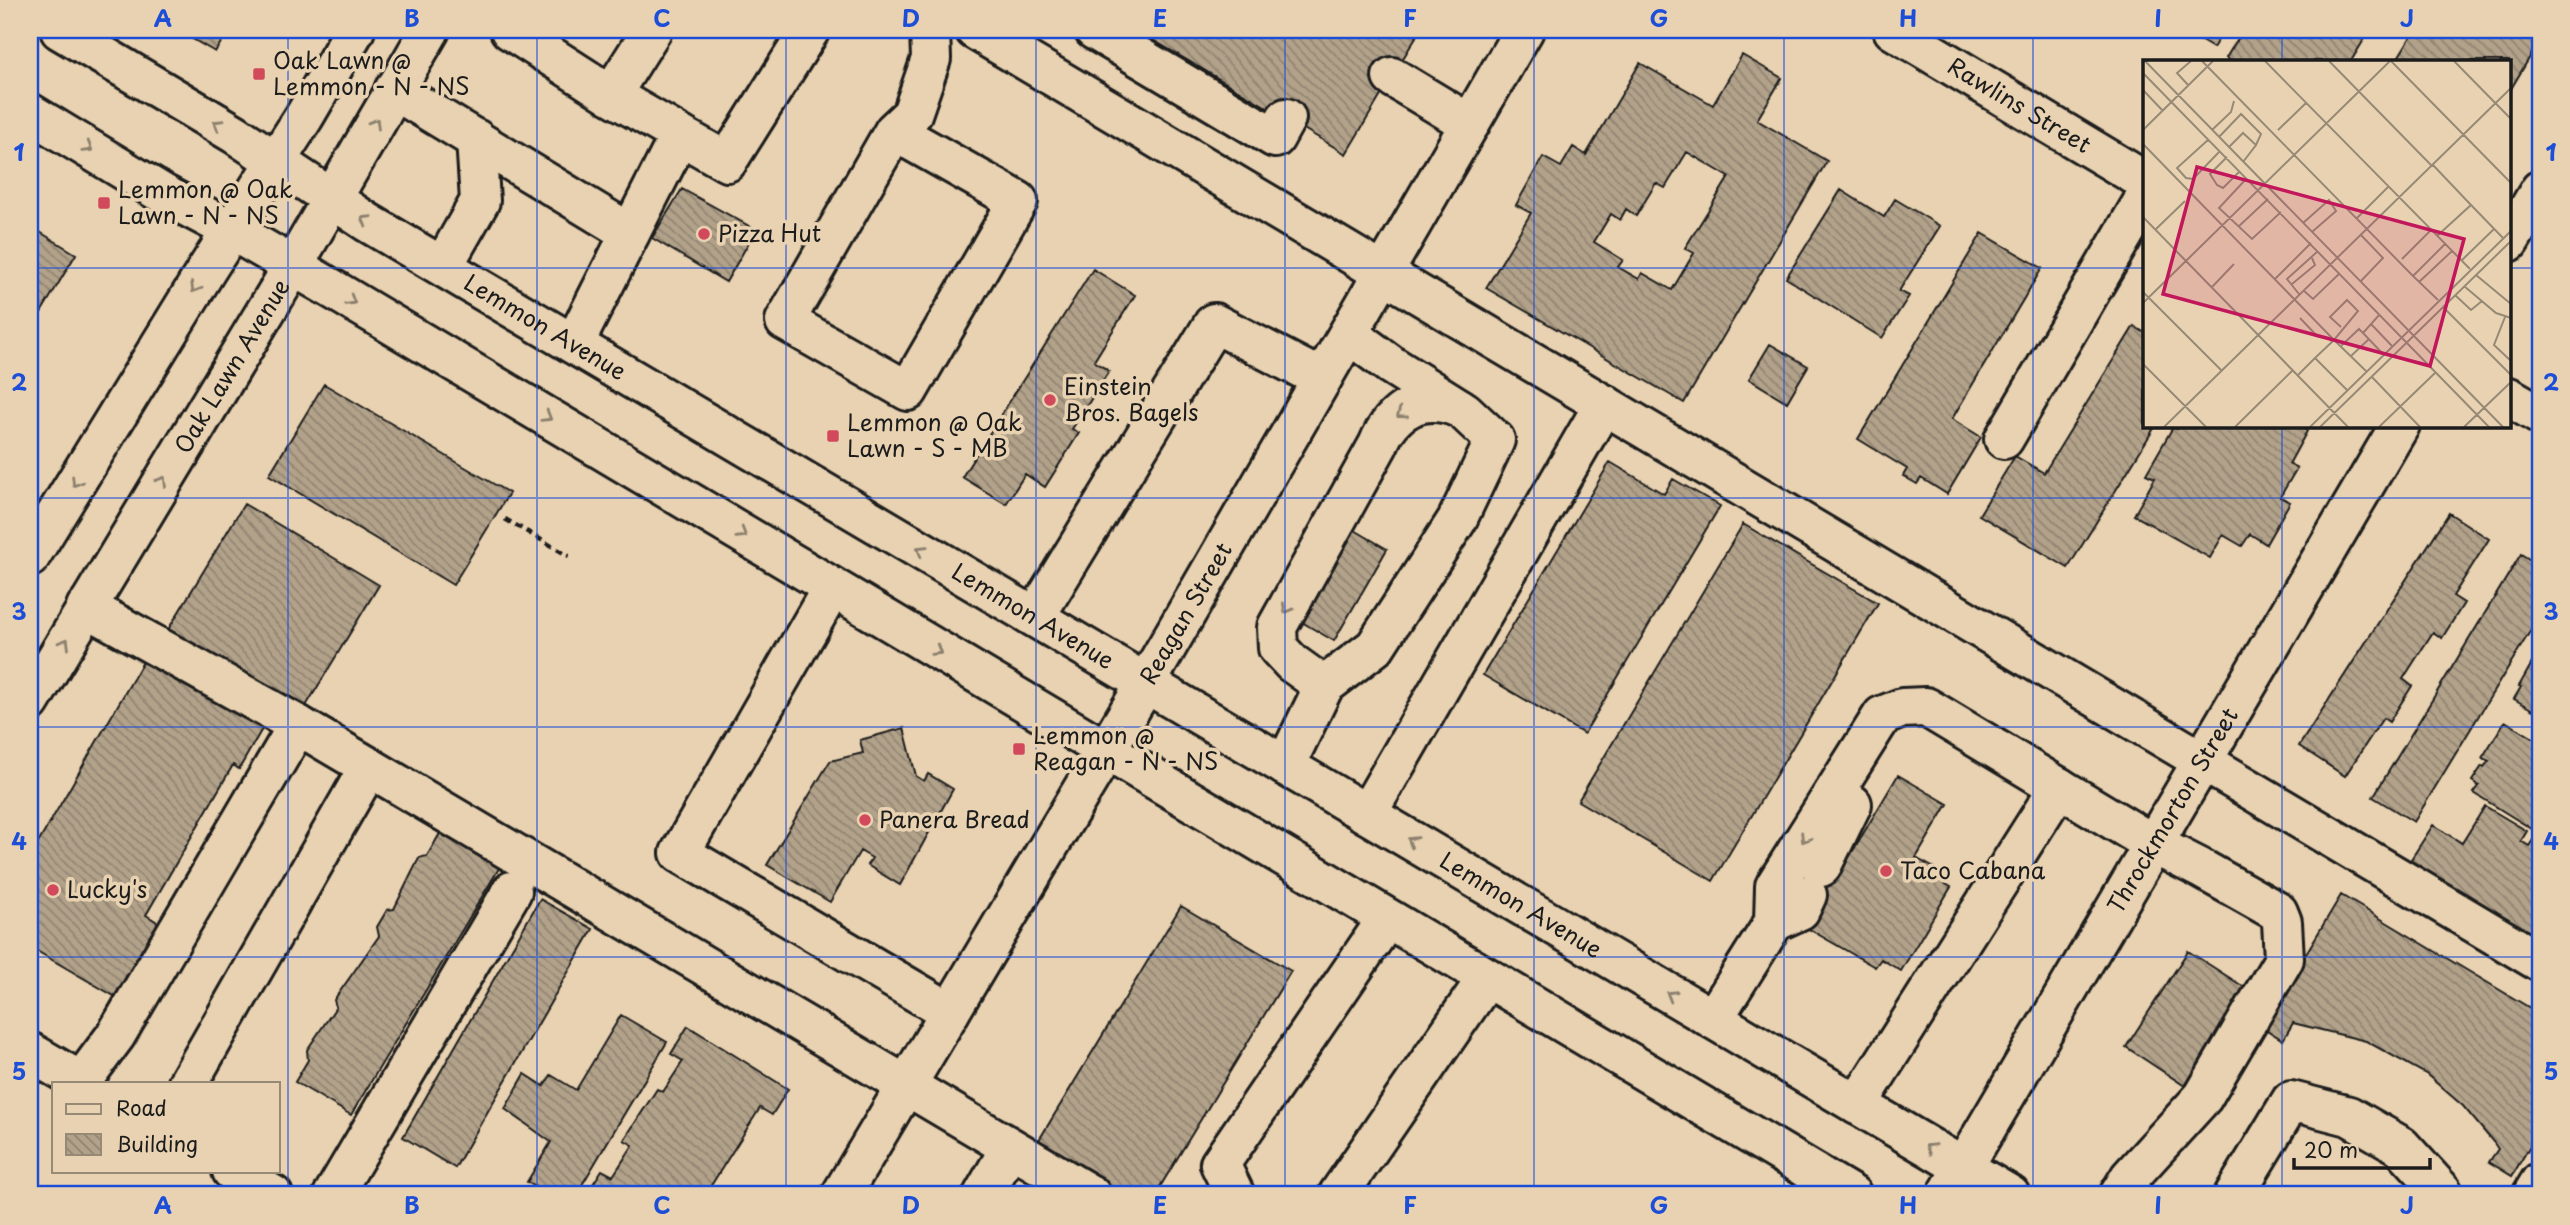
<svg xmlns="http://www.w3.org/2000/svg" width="2570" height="1225" viewBox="0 0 2570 1225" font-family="'Playpen Sans',sans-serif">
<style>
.building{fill:url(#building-back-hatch);stroke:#1c1c1c;stroke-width:2;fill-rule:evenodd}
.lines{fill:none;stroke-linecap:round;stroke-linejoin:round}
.minor-casing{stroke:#1c1c1c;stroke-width:44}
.major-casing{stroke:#1c1c1c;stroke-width:44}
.path{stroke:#1c1c1c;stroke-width:4.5;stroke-dasharray:7 5;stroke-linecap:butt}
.minor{stroke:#e8d2b1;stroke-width:38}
.major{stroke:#e8d2b1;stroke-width:38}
.oneway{stroke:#8c806e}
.grid{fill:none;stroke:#1d4ed8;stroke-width:2;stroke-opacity:0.55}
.poi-dot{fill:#d1495b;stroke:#e8d2b1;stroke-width:2.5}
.labels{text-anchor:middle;stroke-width:7;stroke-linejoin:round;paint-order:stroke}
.poi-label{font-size:23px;fill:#1c1c1c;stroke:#e8d2b1;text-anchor:start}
.street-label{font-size:23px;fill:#1c1c1c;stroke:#e8d2b1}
.inset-road{fill:none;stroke:#968975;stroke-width:2}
.view{fill:#c2185b;fill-opacity:0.15;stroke:#c2185b;stroke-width:3.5}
.inset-edge{fill:none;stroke:#1c1c1c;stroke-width:3.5}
.neatline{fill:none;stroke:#1d4ed8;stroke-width:2.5}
.grid-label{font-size:23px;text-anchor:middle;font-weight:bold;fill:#1d4ed8}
</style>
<defs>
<pattern id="building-back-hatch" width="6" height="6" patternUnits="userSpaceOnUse" patternTransform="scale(1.75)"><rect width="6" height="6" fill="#b2a28a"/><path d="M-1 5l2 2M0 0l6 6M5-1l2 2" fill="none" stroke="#908370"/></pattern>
</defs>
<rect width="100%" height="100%" fill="#e8d2b1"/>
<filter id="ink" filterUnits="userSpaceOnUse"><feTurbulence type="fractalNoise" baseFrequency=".0143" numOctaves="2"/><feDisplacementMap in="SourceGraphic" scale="14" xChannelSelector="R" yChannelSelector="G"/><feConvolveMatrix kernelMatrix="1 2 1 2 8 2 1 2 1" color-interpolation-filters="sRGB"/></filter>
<g filter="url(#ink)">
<path class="building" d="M177,30H229L215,52Z
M1136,30H1420L1346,154Z
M2183,30H2224L2213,48Z
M2243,30H2370L2351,61H2230L2226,58Z
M2415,30H2540V40L2509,92V61H2396Z
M1742,55L1782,78L1757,120L1827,161L1684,403L1486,288L1531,213L1516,205L1543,157L1561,167L1573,147L1586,155L1640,63L1713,105ZM1687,152L1729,177L1685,248L1694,253L1672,290L1642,273L1639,279L1618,267L1623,260L1594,242L1611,214L1620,220L1626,209L1636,216L1656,183L1665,188Z
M682,189L756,230L726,282L652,238Z
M1841,190L1884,217L1895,199L1940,226L1899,291L1909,296L1882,338L1786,278Z
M30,226L76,254L30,331Z
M1982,233L2042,268L1952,419L1981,437L1947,494L1921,478L1917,484L1903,476L1907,469L1858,439Z
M1093,269L1135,295L1094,361L1109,371L1072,429L1079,433L1045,487L1025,474L1006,504L962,477Z
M2134,326L2145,333V425H2156L2068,568L1979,515L2015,456L2044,473Z
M1770,344L1808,366L1787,402L1749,379Z
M324,384L509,493L453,585L269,475Z
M2180,425H2298L2307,431L2289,464L2297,468L2280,497L2290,502L2266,544L2250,534L2242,546L2223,535L2210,558L2134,515L2155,478L2146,474L2173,427L2177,429Z
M1610,462L1664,494L1673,479L1720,506L1584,734L1483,675Z
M244,504L379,585L303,711L168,630Z
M2449,513L2489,539L2453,596L2464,603L2442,638L2433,632L2403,679L2412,686L2389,722L2383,718L2345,776L2299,746Z
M1743,524L1878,603L1713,881L1578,801Z
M1353,529L1387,549L1334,641L1300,621Z
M2521,554L2540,566V615L2414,822L2373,797Z
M148,653L266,722L239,769L233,765L146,915L162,925L128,1004L30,947V857Z
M2536,656L2540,659V714L2514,699L2521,687L2519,686Z
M2505,721L2540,742V834L2474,793L2479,786L2472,781L2482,766L2484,767L2489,761L2482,758Z
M904,728L916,776L924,781L928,774L953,789L900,885L867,865L872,858L860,851L830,902L767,865L830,761L863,753L860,740Z
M1898,775L1948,804L1916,858L1934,868L1929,874L1951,887L1901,971L1881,959L1875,967L1807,928L1815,863L1838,876Z
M2485,806L2527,831L2521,841L2529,846L2537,834L2540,836V944L2408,864L2433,825L2462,843Z
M442,830L501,865L351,1115L295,1082L308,1060L307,1050L336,1007L334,1000L379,936L377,927L387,910L394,909L419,858L427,856Z
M2341,895L2540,1014V1129L2512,1176L2489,1162L2498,1149L2494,1143L2463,1106L2426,1074L2366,1041L2293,1023L2283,1040L2262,1027Z
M540,899L593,929L455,1168L403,1137Z
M1181,906L1291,971L1155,1195H1119L1036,1145Z
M2188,951L2247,989L2185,1086L2126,1047Z
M621,1015L667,1042L576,1195H549L527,1182L551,1142L505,1109L525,1074L544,1086L551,1075L576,1090Z
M688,1026L788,1089L772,1115L760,1108L705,1195H586L602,1170L613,1176L633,1145L624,1140L657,1089L663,1092L683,1061L671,1054Z"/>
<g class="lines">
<defs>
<g id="minor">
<path d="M510,30L611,95L680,135L574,344"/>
<path d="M975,30L2540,962"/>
<path d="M1094,30L1275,138L1286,118"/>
<path id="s1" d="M1893,30L2145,181"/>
<path d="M1392,77L1470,124"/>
<path d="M394,90L630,233"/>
<path d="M611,95L652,30"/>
<path d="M894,131L1018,201L908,391L785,321L894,131L912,114L931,59L930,30"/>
<path d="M680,135L727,162L810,30"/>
<path d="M2509,242L2540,190"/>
<path d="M443,266L480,201L476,139"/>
<path d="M2509,397L2540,415"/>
<path d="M2004,439L2145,198"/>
<path d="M832,588L680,853L950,1012"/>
<path d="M86,607L298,725L369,767L188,1083"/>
<path d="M1035,617L1214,323L1322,379"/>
<path d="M1324,686L1292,663L1278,648L1277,627L1378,445C1392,410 1422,392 1459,408"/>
<path d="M1285,766L1324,686L1375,647L1457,520L1495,440L1464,411L1391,365L1349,334"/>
<path d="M369,767L1091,1195"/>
<path d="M1367,814L1604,404"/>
<path d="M1821,867L1852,804"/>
<path d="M1774,922L1800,910L1807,895"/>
<path d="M1713,1019L1774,922L1775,886L1882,716L1902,708L1926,707L2153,844L2200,868L2278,912L2282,922L2284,959L2203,1097L2130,1177L2119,1195"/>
<path d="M30,1052L83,1083"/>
<path d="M81,1082L116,1035L298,725"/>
<path d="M1857,1105L2059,787"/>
<path d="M232,1171L273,1195"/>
<path d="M333,1195L512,891"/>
<path id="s2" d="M841,1195L1146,683L1524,30"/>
<path d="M983,1195L1010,1148"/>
<path d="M1235,1195L1220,1164L1387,919"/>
<path d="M1338,1195L1487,978"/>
<path id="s3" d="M1947,1195L2400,425"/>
<path d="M2234,1195L2291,1101L2349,1116L2401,1146L2442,1191L2439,1195"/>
<path d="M2532,1195L2540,1182"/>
</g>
<g id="major">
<path id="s4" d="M60,30L235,134L367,222L2010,1195"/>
<path d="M30,113L165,195L231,230L329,287L1852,1195"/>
<path d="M30,557L207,269L304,117L355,30"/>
<path id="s5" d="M30,702L293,266L430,30"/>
</g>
</defs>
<use href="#minor" class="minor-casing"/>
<use href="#major" class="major-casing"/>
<path class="path" d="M505,519L569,556"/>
<use href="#minor" class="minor"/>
<use href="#major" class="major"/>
</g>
<defs><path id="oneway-chevron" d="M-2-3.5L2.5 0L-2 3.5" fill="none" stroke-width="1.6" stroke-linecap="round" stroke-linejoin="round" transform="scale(1.75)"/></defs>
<g class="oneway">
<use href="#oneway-chevron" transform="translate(375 123) rotate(-59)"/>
<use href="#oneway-chevron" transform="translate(218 124) rotate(-149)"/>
<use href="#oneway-chevron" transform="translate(88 148) rotate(31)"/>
<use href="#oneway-chevron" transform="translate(366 220) rotate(-149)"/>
<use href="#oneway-chevron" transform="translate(195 288) rotate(122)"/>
<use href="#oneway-chevron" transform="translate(351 301) rotate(31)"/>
<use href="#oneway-chevron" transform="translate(1401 414) rotate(143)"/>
<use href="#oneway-chevron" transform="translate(547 417) rotate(31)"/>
<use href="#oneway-chevron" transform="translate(162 481) rotate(-59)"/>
<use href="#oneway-chevron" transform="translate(76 482) rotate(122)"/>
<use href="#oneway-chevron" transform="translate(742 534) rotate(31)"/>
<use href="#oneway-chevron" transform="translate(921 550) rotate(-149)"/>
<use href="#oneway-chevron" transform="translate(1287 609) rotate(119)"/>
<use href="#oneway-chevron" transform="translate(65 643) rotate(-59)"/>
<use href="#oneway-chevron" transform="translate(937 651) rotate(31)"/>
<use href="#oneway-chevron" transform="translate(1805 838) rotate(122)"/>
<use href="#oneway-chevron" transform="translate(1412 841) rotate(-149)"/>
<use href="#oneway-chevron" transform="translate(1671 995) rotate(-149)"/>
<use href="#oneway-chevron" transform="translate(1930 1148) rotate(-149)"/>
</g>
</g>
<path class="grid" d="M288,30V1195M537,30V1195M786,30V1195M1036,30V1195M1285,30V1195M1534,30V1195M1784,30V1195M2033,30V1195M2282,30V61M30,268H2145M2509,268H2540M2282,425V1195M30,498H2540M30,727H2540M30,957H2540"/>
<g class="poi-dot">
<rect x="252" y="67" width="14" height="14" rx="3.5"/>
<rect x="97" y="196" width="14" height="14" rx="3.5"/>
<circle cx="704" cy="234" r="7"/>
<circle cx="1050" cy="400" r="7"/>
<rect x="826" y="429" width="14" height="14" rx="3.5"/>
<rect x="1012" y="742" width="14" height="14" rx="3.5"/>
<circle cx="865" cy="820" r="7"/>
<circle cx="1886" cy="871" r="7"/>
<circle cx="53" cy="890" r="7"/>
</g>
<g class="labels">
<g class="poi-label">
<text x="273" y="69">Oak Lawn @<tspan x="273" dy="26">Lemmon - N - NS</tspan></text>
<text x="118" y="198">Lemmon @ Oak<tspan x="118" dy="26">Lawn - N - NS</tspan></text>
<text x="718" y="242">Pizza Hut</text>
<text x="1064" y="395">Einstein<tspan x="1064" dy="26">Bros. Bagels</tspan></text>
<text x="847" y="431">Lemmon @ Oak<tspan x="847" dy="26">Lawn - S - MB</tspan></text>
<text x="1033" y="744">Lemmon @<tspan x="1033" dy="26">Reagan - N - NS</tspan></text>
<text x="879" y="828">Panera Bread</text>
<text x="1900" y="879">Taco Cabana</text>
<text x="67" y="898">Lucky's</text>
</g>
<g class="street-label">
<text dy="8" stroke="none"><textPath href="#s1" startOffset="147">Rawlins Street</textPath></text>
<text dy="8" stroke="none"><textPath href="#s4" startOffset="569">Lemmon Avenue</textPath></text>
<text dy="8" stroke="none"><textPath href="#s5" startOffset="392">Oak Lawn Avenue</textPath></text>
<text dy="8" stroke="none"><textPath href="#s2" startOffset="676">Reagan Street</textPath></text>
<text dy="8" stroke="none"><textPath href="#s4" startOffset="1136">Lemmon Avenue</textPath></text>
<text dy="8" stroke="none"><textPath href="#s3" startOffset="446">Throckmorton Street</textPath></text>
<text dy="8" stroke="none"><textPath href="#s4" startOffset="1703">Lemmon Avenue</textPath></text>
</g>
</g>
<g transform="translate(2143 60)">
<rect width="368" height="368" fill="#e8d2b1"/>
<path class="inset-road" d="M2,1L360,367M59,1L270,216M122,1L327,209M186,1L288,105M248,1L368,123M311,1L368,59M0,13L346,367M46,26L34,13L48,1M0,30L20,51M0,70L70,1M69,70L88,52L91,41M135,70L163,43M76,77L98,54L118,74L113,85M66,79L34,108L43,118L50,119L77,91M0,84L191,280L215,251L204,240L187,257L198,267M86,87L100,73L113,85L100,102M84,97L67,114L74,125L80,128L97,111M289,104L328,145M104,118L76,148L109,179L138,152M0,157L205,367M214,158L246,126M160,163L186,140L193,151L169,172M95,167L125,139M13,169L42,141M217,174L240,198L217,222M294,176L328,145L360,178M259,199L288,170M318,201L351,169M333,215L368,244M132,219L168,183M276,222L309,191M149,224L172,205L169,198M321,226L353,253L368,258M69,227L91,204M160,230L170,239L197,213M0,232L79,311M156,234L144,219L175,191M312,235L328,250L339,241M295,240L270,216L302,184M0,243L247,1M300,247L368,315M237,254L220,273L240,294M362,257L351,285L368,301M157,258L175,277M228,264L249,286M198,286L216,269L220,273M208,296L226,279M0,304L63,367M155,315L172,298M228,316L277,367M204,330L172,298L191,280L223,311M21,367L368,28M92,367L150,310M167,367L368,171M177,367L368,181M236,367L293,312M321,367L368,322"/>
<path class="view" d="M54,107L321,179L287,306L20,234Z"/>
<rect width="368" height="368" class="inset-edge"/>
</g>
<rect width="2570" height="1225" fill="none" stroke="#e8d2b1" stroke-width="77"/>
<rect x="52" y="1082" width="228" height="91" fill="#e8d2b1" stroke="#968975" stroke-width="2"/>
<rect x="66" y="1104" width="35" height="10" fill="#e8d2b1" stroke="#968975" stroke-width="2"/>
<text x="116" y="1116" font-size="21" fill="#1c1c1c">Road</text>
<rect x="66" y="1134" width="35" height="21" fill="url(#building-back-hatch)" stroke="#968975" stroke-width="2"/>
<text x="116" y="1152" font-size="21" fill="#1c1c1c">Building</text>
<path d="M2294 1158v10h136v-10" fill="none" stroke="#1c1c1c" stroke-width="3.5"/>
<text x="2304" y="1158" font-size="21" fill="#1c1c1c" stroke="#e8d2b1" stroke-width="5" paint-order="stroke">20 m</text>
<rect x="38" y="38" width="2494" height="1148" class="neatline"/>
<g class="grid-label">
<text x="163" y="27">A</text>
<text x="412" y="27">B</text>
<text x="662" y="27">C</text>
<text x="911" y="27">D</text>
<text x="1160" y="27">E</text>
<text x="1410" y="27">F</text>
<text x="1659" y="27">G</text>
<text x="1908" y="27">H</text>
<text x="2158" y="27">I</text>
<text x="2407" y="27">J</text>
<text x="19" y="161">1</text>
<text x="2551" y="161">1</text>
<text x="19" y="391">2</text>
<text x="2551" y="391">2</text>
<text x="19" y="620">3</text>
<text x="2551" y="620">3</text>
<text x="19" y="850">4</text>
<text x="2551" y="850">4</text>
<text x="19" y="1080">5</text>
<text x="2551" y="1080">5</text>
<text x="163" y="1214">A</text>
<text x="412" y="1214">B</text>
<text x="662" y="1214">C</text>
<text x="911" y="1214">D</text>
<text x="1160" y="1214">E</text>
<text x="1410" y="1214">F</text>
<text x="1659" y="1214">G</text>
<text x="1908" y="1214">H</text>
<text x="2158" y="1214">I</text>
<text x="2407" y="1214">J</text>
</g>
</svg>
